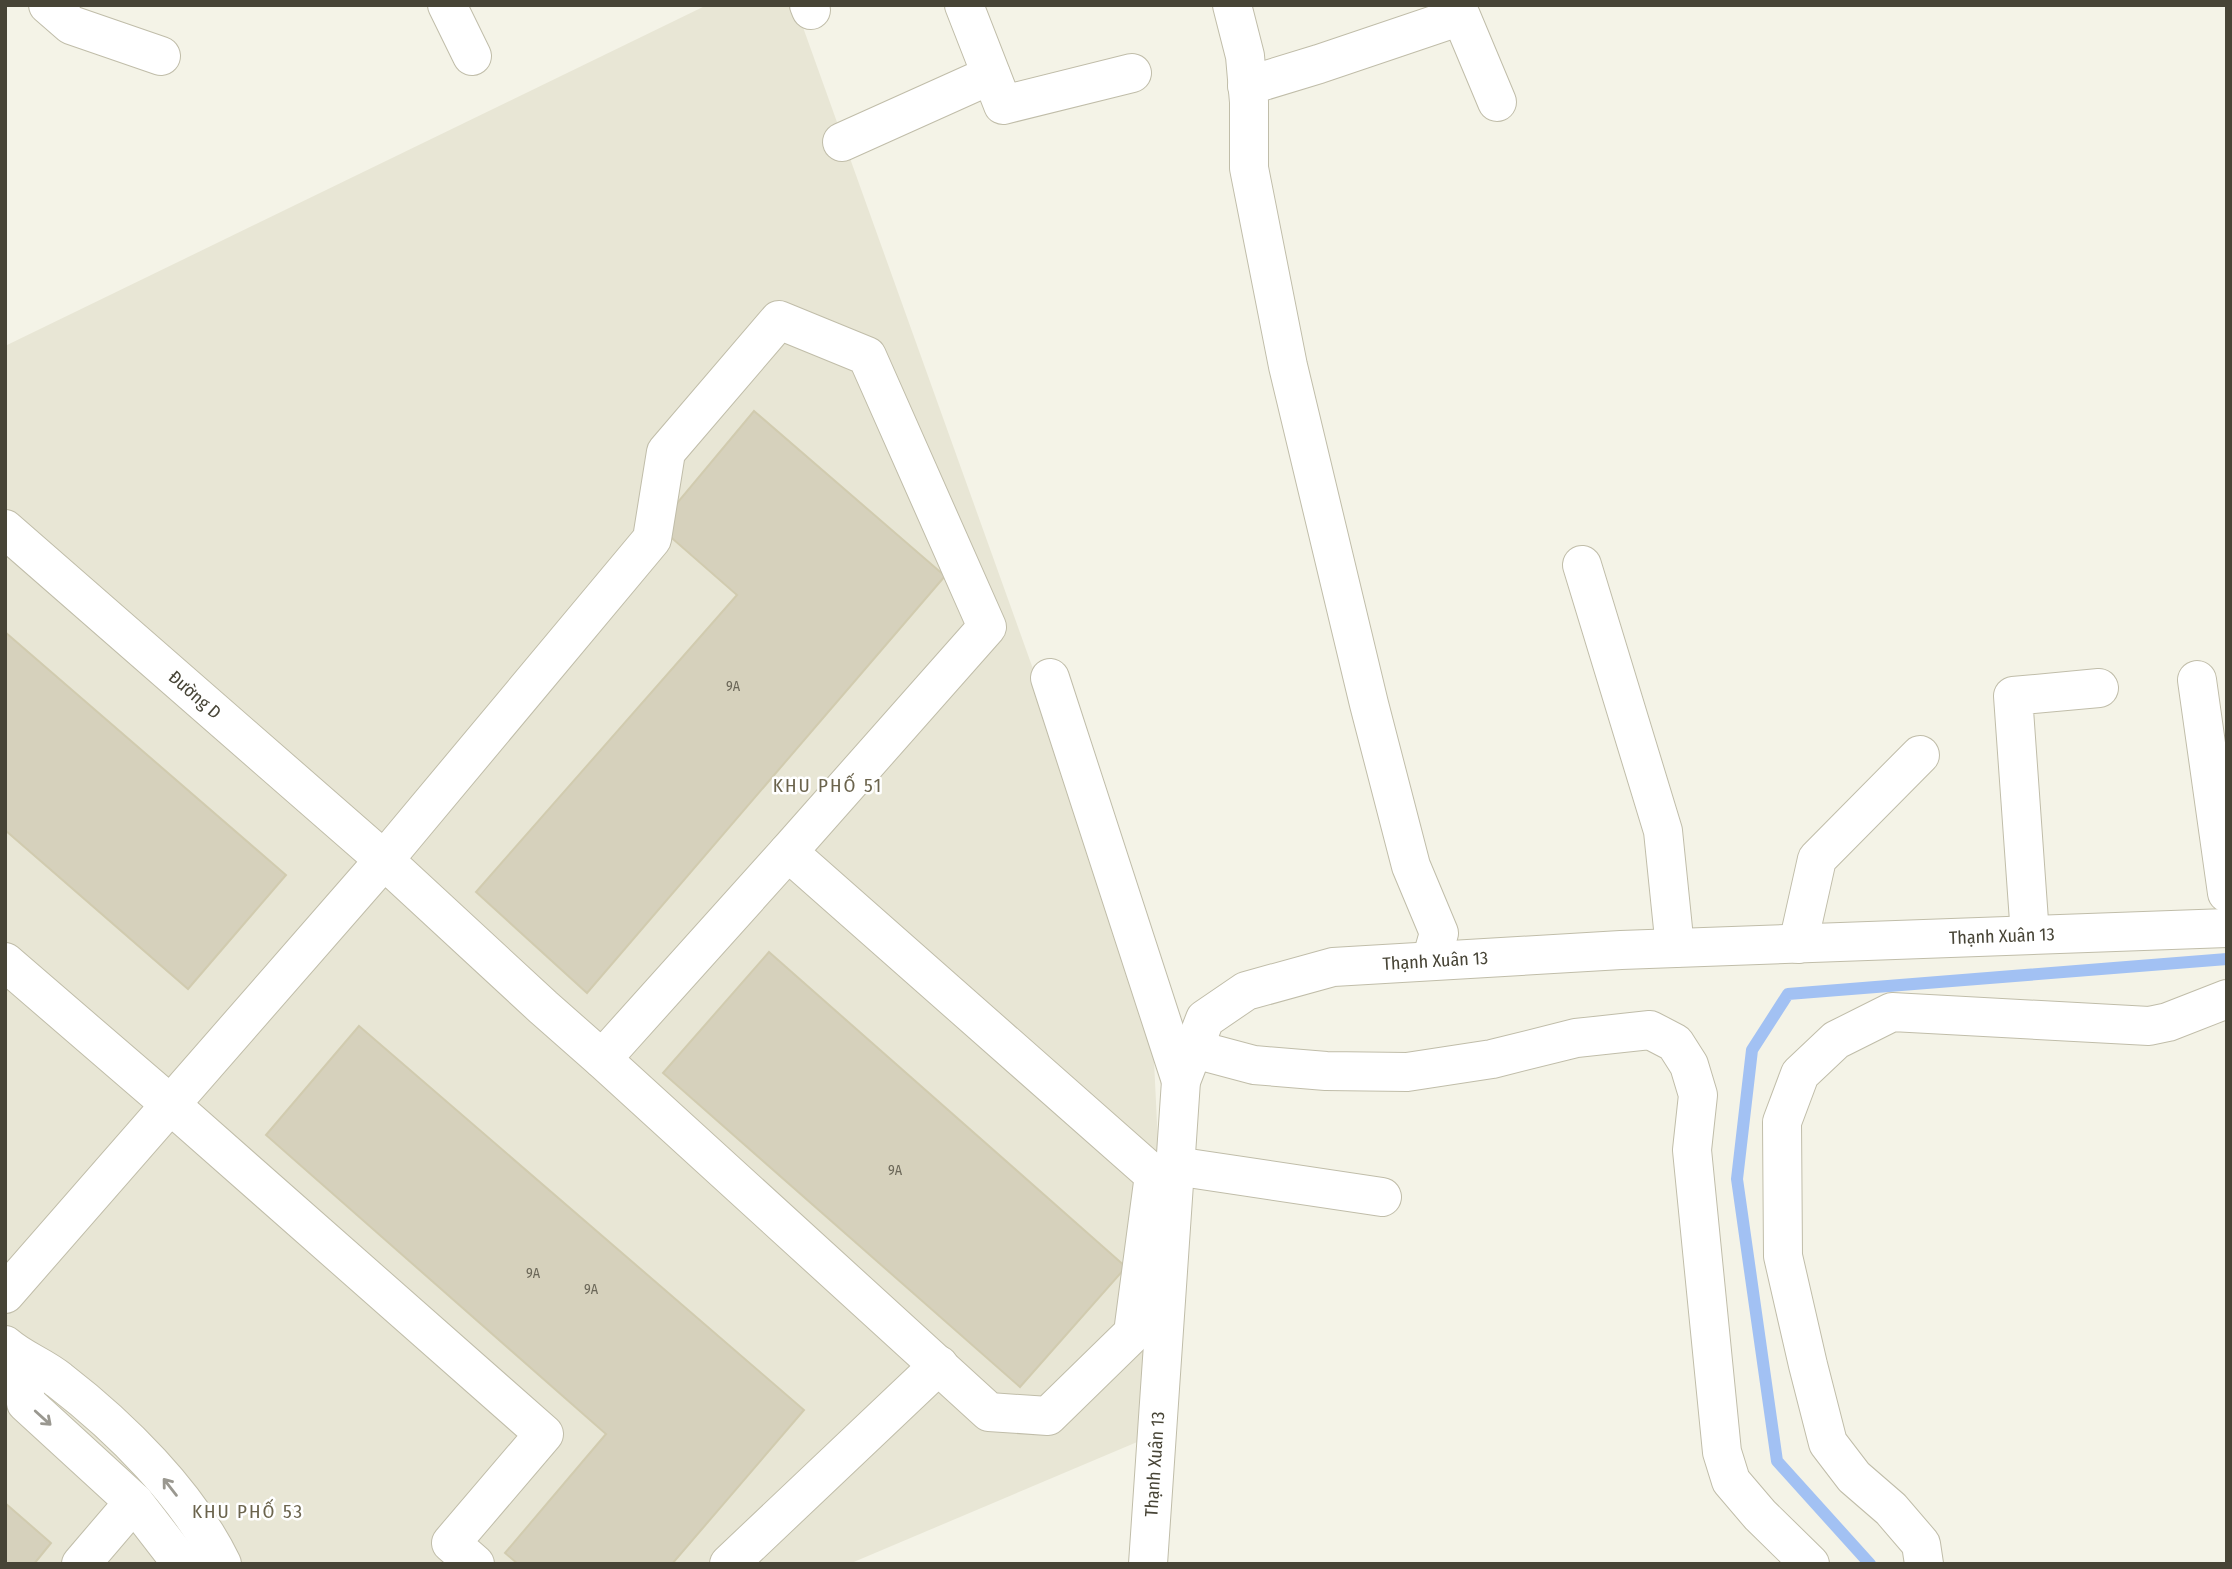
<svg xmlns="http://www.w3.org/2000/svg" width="2232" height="1569" viewBox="0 0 2232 1569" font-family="'Fira Sans Condensed',sans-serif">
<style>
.residential{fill:#e8e6d5}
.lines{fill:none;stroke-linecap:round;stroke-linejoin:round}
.stream{stroke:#a2c1f3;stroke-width:12}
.building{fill:#d6d1bc;stroke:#d1cbaf;stroke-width:2}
.minor-casing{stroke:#c0bda9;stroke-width:40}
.minor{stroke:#fff;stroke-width:38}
.oneway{stroke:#9a9890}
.labels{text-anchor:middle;stroke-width:5;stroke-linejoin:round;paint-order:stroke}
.number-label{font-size:14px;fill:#6b6758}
.street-label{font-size:18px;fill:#474436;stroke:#fff}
.neighbourhood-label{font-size:19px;letter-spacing:2px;fill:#6b644d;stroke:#fff}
</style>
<rect width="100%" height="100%" fill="#f4f3e7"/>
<path class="residential" d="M707,5H795L1151,998L1159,1165L1149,1437L849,1564H5V346Z"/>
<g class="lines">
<path class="stream" d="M1870,1564L1777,1461L1737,1179L1752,1050L1788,994L2227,959"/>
</g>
<path class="building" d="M754,411L945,576L587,993L476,892L737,595L658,526Z
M5,632L286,875L188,989L5,830Z
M769,952L1126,1267L1020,1387L663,1073Z
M359,1026L804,1410L672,1564H518L505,1553L606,1434L266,1135Z
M5,1503L51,1543L34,1564H5Z"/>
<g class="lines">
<defs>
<g id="minor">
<path d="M48,5L71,25L161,56"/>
<path d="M447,5L472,56"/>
<path d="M809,5L811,10"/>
<path d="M964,5L1003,105L1132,73"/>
<path d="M1232,5L1245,56L1249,102V168L1288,366L1369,704L1411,866L1439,933L1431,961"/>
<path d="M1247,86L1319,64L1461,16L1497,102"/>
<path d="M842,142L991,75"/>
<path id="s1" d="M5,529L384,860L652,539L666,452L779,320L867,356L987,627L788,852L1154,1175L1133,1333L1048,1416L989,1412L602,1059"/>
<path d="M1582,565L1663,831L1675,948"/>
<path d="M1050,678L1181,1081"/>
<path d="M2197,680L2227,893"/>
<path d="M2030,935L2013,696L2099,688"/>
<path d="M1798,944L1817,859L1920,755"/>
<path d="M5,962L171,1105L544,1434L451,1543L475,1564"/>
<path d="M1194,1049L1254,1065L1326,1071L1407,1072L1492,1059L1576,1038L1650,1030L1675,1043L1689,1065L1698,1095L1692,1150L1722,1452L1731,1481L1760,1515L1810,1564"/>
<path d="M1175,1166L1382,1197"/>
<path d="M5,1294L384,860L543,1007L602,1059L788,852"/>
<path d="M5,1345C22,1360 42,1366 59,1380C120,1427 188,1494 222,1564"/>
<path d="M21,1358L26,1403L134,1502L182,1564"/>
<path d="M81,1564L134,1502"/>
<path d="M729,1564L939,1365"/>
<path id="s2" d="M1148,1564L1181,1081L1205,1019L1246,991L1333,967L1621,950L2227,928"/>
<path d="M1924,1564L1921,1544L1891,1509L1854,1477L1828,1443L1808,1365L1783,1256L1782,1122L1800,1074L1836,1040L1892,1012L2149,1026L2168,1022L2227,999"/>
</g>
</defs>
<use href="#minor" class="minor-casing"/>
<use href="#minor" class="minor"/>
</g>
<defs><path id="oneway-shaft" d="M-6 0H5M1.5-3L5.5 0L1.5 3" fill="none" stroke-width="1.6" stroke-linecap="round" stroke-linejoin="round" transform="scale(1.75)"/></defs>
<g class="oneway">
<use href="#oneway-shaft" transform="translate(43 1418) rotate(42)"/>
<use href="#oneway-shaft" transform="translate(170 1487) rotate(-128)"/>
</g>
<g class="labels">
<g class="number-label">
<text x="733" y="691">9A</text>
<text x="895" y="1175">9A</text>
<text x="533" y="1278">9A</text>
<text x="591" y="1294">9A</text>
</g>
<g class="street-label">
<text dy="6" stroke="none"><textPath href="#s1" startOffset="252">Đường D</textPath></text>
<text dy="6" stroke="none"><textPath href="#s2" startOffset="1360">Thạnh Xuân 13</textPath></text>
<text dy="6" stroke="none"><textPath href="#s2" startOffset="793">Thạnh Xuân 13</textPath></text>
<text dy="6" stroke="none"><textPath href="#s2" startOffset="100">Thạnh Xuân 13</textPath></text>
</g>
<g class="neighbourhood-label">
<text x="828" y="792">KHU PHỐ 51</text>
<text x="248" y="1518">KHU PHỐ 53</text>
</g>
</g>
<rect width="2232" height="1569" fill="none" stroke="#474436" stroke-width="14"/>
</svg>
